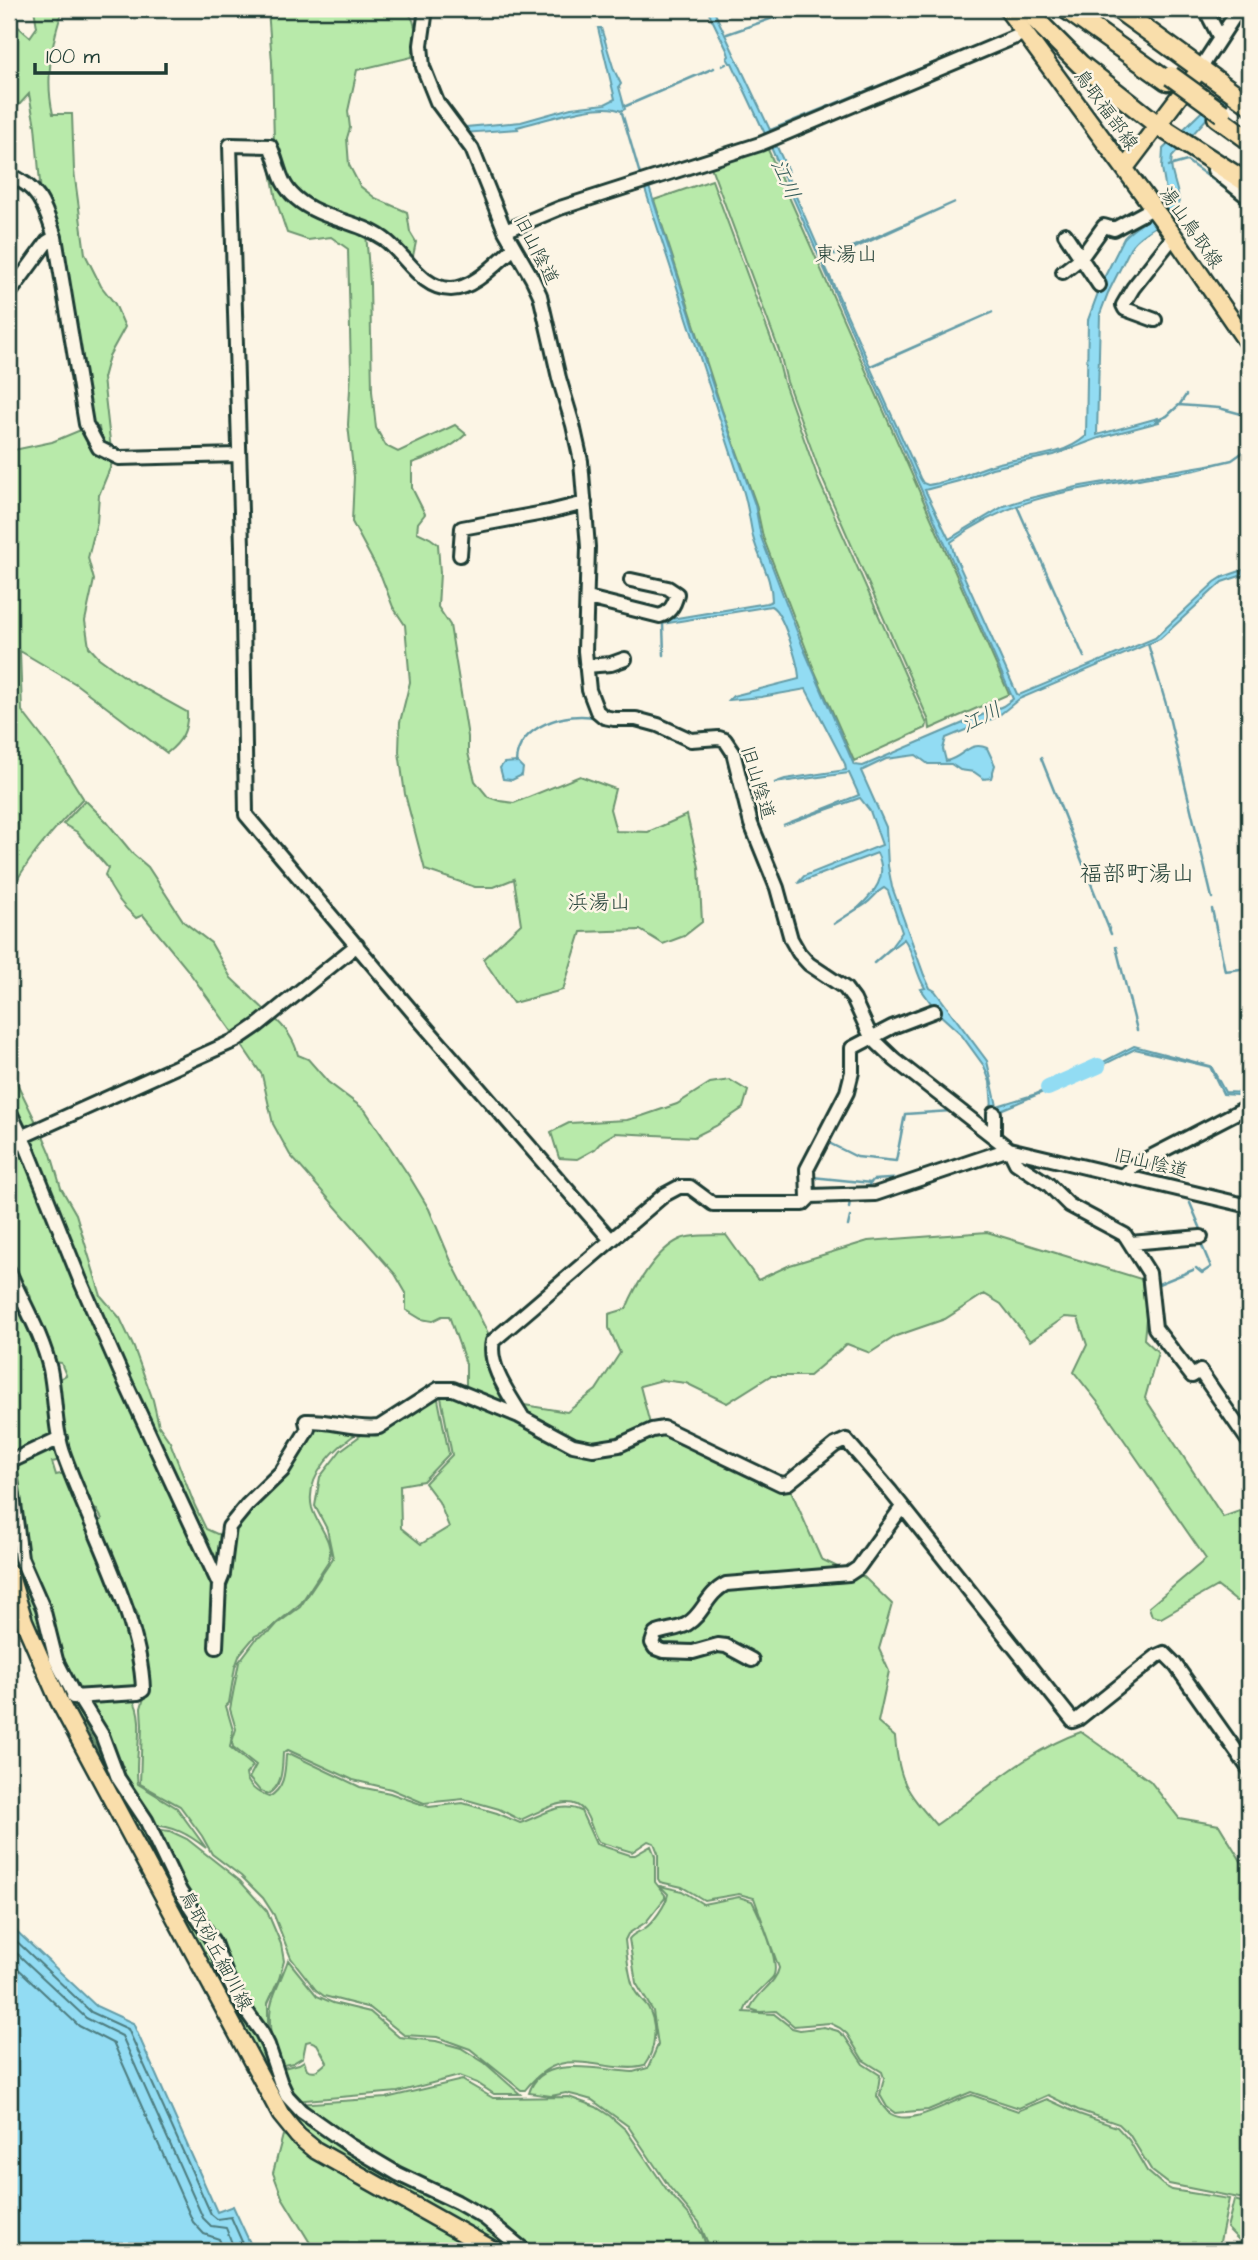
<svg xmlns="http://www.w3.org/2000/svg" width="1258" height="2260" viewBox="0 0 1258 2260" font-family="'Architects Daughter','Klee One',sans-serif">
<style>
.green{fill:#b8eaaa;stroke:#6c946f;stroke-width:2}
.water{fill:#92dcf3;stroke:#649ca7;stroke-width:2}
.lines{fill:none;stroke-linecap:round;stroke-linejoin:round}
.shore{stroke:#4d7d80;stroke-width:2}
.stream{stroke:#649ca7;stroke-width:2.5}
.river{stroke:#92dcf3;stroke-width:16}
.minor-casing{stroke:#1f3d34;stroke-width:18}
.major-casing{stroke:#1f3d34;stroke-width:21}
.highway-casing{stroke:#1f3d34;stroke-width:23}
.minor{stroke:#fcf5e5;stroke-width:12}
.major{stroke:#f9deab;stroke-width:16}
.highway{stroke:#f9deab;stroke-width:18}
.highway-bridge-casing{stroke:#1f3d34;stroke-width:23;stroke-linecap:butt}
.highway-bridge{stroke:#f9deab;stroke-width:18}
.labels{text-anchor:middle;stroke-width:5;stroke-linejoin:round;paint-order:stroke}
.street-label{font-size:19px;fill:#1f3d34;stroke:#fcf5e5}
.water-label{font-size:21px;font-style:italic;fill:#365d5a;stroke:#fcf5e5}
.neighbourhood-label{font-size:21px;fill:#1f3d34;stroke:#fcf5e5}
.quarter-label{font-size:23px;fill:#1f3d34;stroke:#fcf5e5}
</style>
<rect width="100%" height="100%" fill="#fcf5e5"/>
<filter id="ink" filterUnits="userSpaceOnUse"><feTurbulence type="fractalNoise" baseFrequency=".0143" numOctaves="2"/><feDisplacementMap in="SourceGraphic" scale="14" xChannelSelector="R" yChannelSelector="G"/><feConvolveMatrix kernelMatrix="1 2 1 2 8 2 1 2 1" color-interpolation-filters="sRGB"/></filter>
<g filter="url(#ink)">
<path class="green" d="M34,9H63C52,41 45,80 53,114H72L74,171L85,254L101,286L115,304L125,327L109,356L103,378L111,450L101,442L99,427H92L41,194L35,126L29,94L9,116V19L30,37L37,27Z
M268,9H401C421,17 415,39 412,57L357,70L348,111L350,128L347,138L349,165L360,186L375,198L407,212L410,232L416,242L412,261L324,212L288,188L274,142L272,62Z
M766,145L1009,694L930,729L929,721L822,478L787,382L780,353L710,164Z
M267,149L285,191L366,233L370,283L372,391L376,428L386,446L398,452L455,425L466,434C451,449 432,456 412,463V488L425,514L418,523L417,532L430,538L438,544L440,573L438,607L450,625L468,737V753L475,781L488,797L500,801L514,803L580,776L615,789L610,809L616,831L648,832L687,815L699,867L702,922L684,936L663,944L640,930L581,932L563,990L513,1003L483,959L521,924L514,879L494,887H475L425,870L405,794L399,752L400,722L410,682L405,625L393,607L381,576L352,522L354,477L348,425L351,371L348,249L331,237L308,240L287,233L276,200Z
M712,180L777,355L784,383L819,481L927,724L926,728L854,761L815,672L763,537L756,504L722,410L654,200Z
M83,429L94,450L113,461L99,495L97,522L88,558L94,580L85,621L89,647L99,658L129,680L187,712C188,730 182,741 167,753L76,684L20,651L22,711L56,755L83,798C55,829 26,858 9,896V451L52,442Z
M85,800L106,821L133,854L148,867L184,922L211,943L231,978L269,1014L236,1037L187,969L143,915L136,918C122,906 112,893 105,875L108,868L77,832L63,824Z
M273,1017C286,1028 294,1039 298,1055L308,1059L328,1082L365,1110L409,1176L429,1209L451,1261L491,1339L518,1414L466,1391V1364L449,1316H442L432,1321L421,1319L406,1310V1293L395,1274L290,1155L273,1124L262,1075L239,1041Z
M9,1067L38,1126L22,1133L9,1105Z
M730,1080L748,1091L743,1108L716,1126L694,1137L615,1133L602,1141L595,1149L577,1159L559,1158L551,1132L569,1123L627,1120L642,1116L677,1104L710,1083Z
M41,1131L51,1154L61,1188L76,1214L101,1296L120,1318L134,1348L153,1400L159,1426L170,1442L195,1506L206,1529L217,1534L225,1533L220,1577L124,1375L28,1142L30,1136Z
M19,1150H24L222,1591L234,1526L315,1426L362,1430C338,1445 304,1475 312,1508C317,1526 334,1540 329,1560L301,1603L270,1629L255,1636L240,1654L235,1667L229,1703L226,1706L233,1730L230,1747L253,1766L246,1774C247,1786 259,1794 269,1797C285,1788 285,1772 286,1755L291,1754L360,1787L390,1793L429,1807L463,1803L497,1813L520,1823C540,1817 560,1800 581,1811L596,1844L630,1855H635L651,1846L655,1856V1882L665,1895V1898L646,1922L628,1934L625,1940C627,1956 628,1974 634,1989C637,1996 644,2001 648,2007C658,2025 656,2050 644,2066C635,2069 626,2068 616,2067C575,2062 554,2053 525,2090H521L470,2049L437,2037L404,2035L370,2008L324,1996L316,1990L291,1958L274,1915L263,1898L241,1876L212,1854L202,1836L180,1806L140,1784L142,1725L141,1708L147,1688L134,1624L139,1617L134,1607L129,1606L98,1524L102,1519L97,1510L89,1507L65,1439L56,1381L66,1375L61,1363L54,1362L29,1304L31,1297L26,1286L21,1284L9,1259V1155Z
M987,1232L1141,1279L1147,1309L1144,1339L1158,1352L1145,1398L1223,1517L1248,1508L1249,1511V1600L1236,1601L1217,1586L1161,1618L1152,1616L1149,1607L1206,1559L1100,1405L1074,1372L1087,1345L1078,1318L1065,1317L1030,1341L1001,1304L984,1294L945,1319L896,1336L870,1353L847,1344L809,1376H770L727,1403L686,1383L662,1380L640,1386L651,1428L622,1442L587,1445L537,1424L518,1404L567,1412L596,1390L620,1353L609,1328V1314L626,1309C635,1286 657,1249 681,1239C693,1234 713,1236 726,1235L758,1280L790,1265L868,1241Z
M9,1279L35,1335L45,1367L54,1437L9,1459Z
M446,1391L582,1450C613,1456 634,1440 663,1430L783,1487L789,1486L821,1559L848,1572L742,1579C725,1581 710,1587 701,1603C697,1610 695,1616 688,1621C674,1630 651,1622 650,1644C658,1657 682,1657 697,1654C704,1652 711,1648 719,1648C735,1649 741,1660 753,1667L757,1659L718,1642L696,1649H661L655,1641L656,1637C667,1630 681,1632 692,1624C704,1616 707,1598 719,1590C737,1579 819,1579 844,1577L855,1573L864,1577L892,1604L879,1649L889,1671L878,1722L895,1737C899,1783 907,1791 936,1825C983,1793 1026,1751 1081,1732L1150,1781L1179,1818L1219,1825L1249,1874V2200L1169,2184L1152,2171L1129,2134L1119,2124L1078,2110L1048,2095L1019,2108L971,2092L928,2110L895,2113L887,2107L880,2095L884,2078L882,2072L863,2060L847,2034L840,2028L830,2023L794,2026L776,2011L760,2012L750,2009C757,1992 776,1984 779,1968L754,1898L739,1894L704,1900L682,1887L660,1882L658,1879V1853L654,1843L648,1841L632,1852L599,1842C592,1833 591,1820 584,1811C569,1791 537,1814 520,1820L499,1809L464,1799L424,1803L391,1789L353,1780L288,1750L283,1753C282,1769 283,1785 268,1794L260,1791L249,1778L256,1765L233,1747L232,1742L236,1729L230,1709L239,1662L257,1638L271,1631L277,1624L300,1607L333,1558L327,1529L315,1506L320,1477L341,1450L368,1430L379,1429L437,1394L449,1454L423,1481L400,1485L401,1528L421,1544L449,1527L439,1502L425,1483L452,1455L440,1392Z
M56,1445L61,1460L52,1462L56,1475L65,1473C81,1511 149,1655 134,1688L76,1694L23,1559L10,1465Z
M9,1473L18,1547L72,1694L64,1695L38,1644L13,1571L9,1553Z
M132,1698C147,1719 133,1759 138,1784L177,1808L206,1848C188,1834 174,1826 151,1825L82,1700Z
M75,1700L148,1825H133L99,1765L98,1750L85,1725L71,1710L70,1703Z
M149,1829L256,2027L284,2096L279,2101L136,1831Z
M152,1829L170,1831L187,1839L240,1881L267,1911L281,1944L284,1961L279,1979L268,2003V2035L257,2023Z
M660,1886L682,1891L703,1904L739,1897L752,1901C759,1914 783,1967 772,1978C762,1989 749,1998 744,2012L774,2014L792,2028L800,2030L824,2027L838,2031L845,2037L863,2064L880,2075L877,2096C880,2102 884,2110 891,2114C913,2127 951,2100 972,2095L1018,2111L1047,2099L1079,2114L1117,2127L1129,2140L1147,2171L1163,2185L1172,2190L1229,2199L1218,2251H711L699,2222L670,2188L628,2126L592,2100L578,2096L566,2093L551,2096L529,2093C541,2052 603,2071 633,2072L648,2068L658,2045L653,2011L636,1983L629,1939C633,1933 637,1933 644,1929C653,1923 666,1905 668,1894Z
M288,1960L317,1996L333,2003L370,2012L399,2037L436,2041L461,2048L485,2063L520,2094H494L477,2083L459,2076L398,2092L294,2101L279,2069L299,2064L304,2061L307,2069C316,2074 320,2068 327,2062L317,2044L310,2041L306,2042L303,2057L293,2063L279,2066C270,2055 268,2015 272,2001C276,1988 283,1975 288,1960Z
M462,2080L493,2098L569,2097L596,2107L610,2116L626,2130L667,2190L692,2218L702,2234L708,2251H529L398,2172L296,2104L386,2098Z
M285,2099L455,2203L524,2251H504L308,2137L282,2103Z
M283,2135L299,2141L486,2251H315L282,2197L273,2173Z
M1234,2200L1249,2204V2251H1246L1241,2242L1227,2228Z"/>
<path class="water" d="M707,9H713L770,130L899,77L900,80L772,136L788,171L786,173L788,178L821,254L839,253L955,202L840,255L831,254L822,259L870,366L993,312L870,367L920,478L923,483L928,485C950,482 970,472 992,465C1023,455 1060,459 1086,436L1088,320L1102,282L1124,238C1137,223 1155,219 1168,203L1162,168L1163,149L1221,93L1249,85V94L1218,106L1172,157C1168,175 1182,191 1178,209C1165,225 1144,229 1132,245L1108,293L1100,314L1097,435L1158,418L1159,422L1099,438L1054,455L992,468L959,481L925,490L949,539L1004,506L1026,499L1081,486L1214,464C1195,473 1170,473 1150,477C1075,490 1014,495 951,542L954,554L1017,694L1019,695L1155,638L1215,582L1223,577L1249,568V573L1222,582L1160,639L1019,699L997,717L946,738L943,749L946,761C963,758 969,740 987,748L995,765L991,778L984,779L974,772L960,770L951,764H928L916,755L886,759L861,771L886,827L888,866L892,887L924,975L930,988L935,991L987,1061L997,1106L1036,1094L1067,1080V1082L1003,1109L992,1108L990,1082L984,1066L960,1033L938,1013L921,989L925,988C915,973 914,952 904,939L888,951L902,932L888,891L884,888C874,893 872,903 857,909C874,893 889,877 877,853L798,883L804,876L882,845L870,811L860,798L783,825L859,795L849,773L774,783L785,779L846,770L845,764L806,689L761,697L729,700L733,696L799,679C799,665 783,612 771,606L662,624L671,619L767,603L772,601C772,577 759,560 753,537C750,522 748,507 744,493L644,186L648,184L713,386L755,505L761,537L803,647L854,765L863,766L1003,706L1013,699L766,136L732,63H730L727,58L729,56L727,50Z
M598,28H601L614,70L621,84L619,87L625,109L621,111C600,100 541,122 517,127L518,129L464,133L466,127L521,122L571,108L605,104L615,99Z
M517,762L523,768L522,775L512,780L503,779L500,768L504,763Z
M1134,1046L1211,1066L1225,1092L1249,1093V1096L1223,1094L1210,1067L1135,1049L1081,1076L1080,1074Z
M9,1924L96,2006L133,2023L217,2212L233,2206L250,2243V2251H9Z"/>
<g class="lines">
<path class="shore" d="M9,1934L91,2012L128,2029L211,2214L217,2219L231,2217L243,2244L244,2251
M9,1946L86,2018L122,2036L203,2218L211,2226L226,2228L235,2251
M9,1960L79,2026L114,2044L193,2222L204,2234L219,2239L224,2251"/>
<path class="stream" d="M1211,9L1231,15
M1244,19H1249
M727,34L799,9
M962,52L969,49
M722,66L726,64
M907,74L953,55
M626,106L714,68
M622,113L641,178
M1169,166L1187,161L1249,206
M1180,404L1186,395
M1156,421L1167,416L1179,405L1219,408L1249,416
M1211,465L1232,460L1249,448
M1017,506L1084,657
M663,624L664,655
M1148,644L1166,704L1212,898
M1041,758L1111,934
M516,763C516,726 568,710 597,718
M1212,909L1225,971L1249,968
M834,924L860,907
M1116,947L1137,1030
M874,963L890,949
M827,1142L857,1157L896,1161L905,1114L951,1111
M812,1177L871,1183
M865,1190L873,1180L906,1178
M1190,1203L1203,1234
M849,1208L850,1200H852
M848,1226L850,1217
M1196,1268L1202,1273L1211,1267L1200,1241
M1156,1285L1193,1270"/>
<path class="river" d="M1048,1088L1098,1066"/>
<defs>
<path id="minor" d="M426,9L421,45L423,67L437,102L472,149L505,231L532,278L540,295L559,378L573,425L581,461L588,547L585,651L589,690L597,711L604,717L614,719H636L658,725L691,740L719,738L725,740L733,752L751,824L777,888L791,939L799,953L809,964L845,988L854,1000L871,1037L895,1060L1009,1149L1249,1206
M1205,9L1220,38
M1200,69L1239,9
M1214,170L1249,198
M9,175C40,187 45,208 55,237
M505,231L560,208L760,144L1025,33
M1065,234L1099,285
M514,248C497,262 474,289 451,289C421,289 406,255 384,239C357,220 321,220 296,198C278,183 279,164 270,146L230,145L242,546L246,815L416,1016L611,1240
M1063,272L1081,258L1104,226L1114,229L1153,208
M9,294L47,242L55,237L86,424L99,448L119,458L238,455
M1155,320L1125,309L1123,305L1133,288L1174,236
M460,555L462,528L549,512L585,503
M588,598L660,616C670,613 675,603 677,594L668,588L631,580
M586,666L611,664L625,659
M9,1110L27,1148L80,1280L120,1371L219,1584
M21,1137L236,1040L258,1025L357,945
M994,1137V1113
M9,1148L24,1141
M1124,1175L1133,1166L1249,1106
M808,1198L807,1169L847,1092L852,1072V1048L892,1027L934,1011
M1130,1243L1201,1237
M9,1271C23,1304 42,1334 50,1369C56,1399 54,1430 65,1458C90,1527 141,1618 143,1690L138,1693L73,1697
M523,1418C511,1397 487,1366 493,1341L664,1195L679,1187H690L713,1204H803L811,1196L875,1194L1009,1149L1016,1163L1048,1184L1069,1205L1125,1235L1149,1273L1155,1328L1192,1376L1200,1371L1249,1442
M9,1462L60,1438
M9,1465L21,1558L43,1608L56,1660L73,1693L81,1701L102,1735L118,1778L146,1820L180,1891L214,1943L227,1977L239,2001L262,2033L268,2045L280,2081L287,2096L301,2111L349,2145L398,2174L457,2202L485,2218L525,2251
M216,1647L219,1584L223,1574L229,1527L247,1505L282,1471L308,1429L306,1421C331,1420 355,1430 379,1427L438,1389H453L519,1416L573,1445L593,1449L619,1445L652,1430L664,1428L781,1484L788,1483L835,1445L846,1440L891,1492L1073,1721L1078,1719L1157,1656L1164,1653L1174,1663L1249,1769
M752,1660L726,1646L718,1645L693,1652L663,1651L655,1648L652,1643L655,1634C665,1629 678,1630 687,1624C704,1614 706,1594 726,1584L849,1574L858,1568L902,1507"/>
<path id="major" d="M1007,9L1174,236L1249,345
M1125,168L1200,69
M9,1573L24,1621L59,1701L281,2115L298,2136L315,2150L495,2251"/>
<path id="highway" d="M1025,9L1080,64L1159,126L1249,184
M1066,9L1167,81
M1118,9L1249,104
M1217,117L1249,140"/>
</defs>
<use href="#minor" class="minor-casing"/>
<use href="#major" class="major-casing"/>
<use href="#highway" class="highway-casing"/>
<use href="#minor" class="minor"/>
<use href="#major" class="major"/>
<use href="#highway" class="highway"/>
<defs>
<path id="highway-bridge" d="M1171,76L1222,113"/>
</defs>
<use href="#highway-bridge" class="highway-bridge-casing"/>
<use href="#highway-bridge" class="highway-bridge"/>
</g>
</g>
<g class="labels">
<g class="street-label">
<text transform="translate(1107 109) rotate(54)" y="7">鳥取福部線</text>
<text transform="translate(1192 227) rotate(55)" y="7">湯山鳥取線</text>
<text transform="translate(537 249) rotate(63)" y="7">旧山陰道</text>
<text transform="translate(759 782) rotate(73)" y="7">旧山陰道</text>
<text transform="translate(1151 1162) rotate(13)" y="7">旧山陰道</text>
<text transform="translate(217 1950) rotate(62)" y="7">鳥取砂丘細川線</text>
</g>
<g class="water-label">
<text transform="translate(786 179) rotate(66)" y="7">江川</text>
<text transform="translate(981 717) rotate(-26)" y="7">江川</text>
</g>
<g class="neighbourhood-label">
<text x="846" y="261">東湯山</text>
<text x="599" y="909">浜湯山</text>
</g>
<g class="quarter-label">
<text x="1137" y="881">福部町湯山</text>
</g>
</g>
<rect width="1258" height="2260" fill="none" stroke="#fcf5e5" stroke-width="35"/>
<rect x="18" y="18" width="1223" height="2225" fill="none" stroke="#1f3d34" stroke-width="2.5" filter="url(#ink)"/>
<path d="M35 63v10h131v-10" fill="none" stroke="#1f3d34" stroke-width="3.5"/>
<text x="46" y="63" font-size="21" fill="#1f3d34" stroke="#fcf5e5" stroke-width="5" paint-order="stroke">100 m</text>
</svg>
